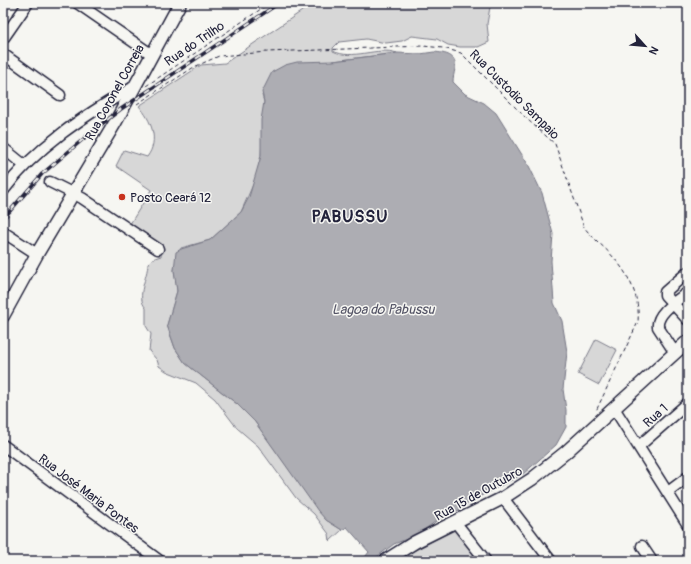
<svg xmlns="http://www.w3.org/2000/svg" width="691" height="564" viewBox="0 0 691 564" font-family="Pangolin,sans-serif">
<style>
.green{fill:#d7d7d7;stroke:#7c7c89}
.water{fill:#adadb3;stroke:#757583}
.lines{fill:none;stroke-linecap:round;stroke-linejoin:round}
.minor-casing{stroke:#22223b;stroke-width:13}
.major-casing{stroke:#22223b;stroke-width:15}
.path{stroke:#22223b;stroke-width:1;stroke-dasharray:4 3;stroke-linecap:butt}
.minor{stroke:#f6f6f2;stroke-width:10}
.major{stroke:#f6f6f2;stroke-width:12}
.rail-casing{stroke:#22223b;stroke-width:3.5}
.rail{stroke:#f6f6f2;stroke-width:2;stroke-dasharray:6;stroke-linecap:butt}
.poi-dot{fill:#c8321e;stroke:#f6f6f2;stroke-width:1.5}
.labels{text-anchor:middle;stroke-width:3;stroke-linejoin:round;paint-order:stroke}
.street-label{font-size:13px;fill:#22223b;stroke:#f6f6f2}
.poi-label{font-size:13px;fill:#22223b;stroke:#f6f6f2;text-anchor:start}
.water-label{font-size:14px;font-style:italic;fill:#535365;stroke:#f6f6f2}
.district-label{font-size:17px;font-weight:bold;letter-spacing:1px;fill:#22223b;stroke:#f6f6f2}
</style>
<rect width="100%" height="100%" fill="#f6f6f2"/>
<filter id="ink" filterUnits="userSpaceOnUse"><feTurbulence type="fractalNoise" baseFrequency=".025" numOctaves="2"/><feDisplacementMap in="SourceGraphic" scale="8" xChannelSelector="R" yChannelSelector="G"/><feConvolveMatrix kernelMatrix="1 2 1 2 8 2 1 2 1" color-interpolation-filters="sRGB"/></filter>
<g filter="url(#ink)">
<path class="green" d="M310,3H523C511,7 500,2 490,7L487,24L489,42L478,47H460L448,45L437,39L412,36L402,41L386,43L366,39L339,42L333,48V51C353,61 377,46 397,53L333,61L262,95L264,102L261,156L255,180L241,212L210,240L181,248L174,270L177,291L167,325L175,348L185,363L237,404L255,422L326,520L342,530L330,541L329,534L314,514L296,498L258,446L237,428L215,399L196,383L166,371L159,366L157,360L149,351L151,334L146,326V308C135,297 148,277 148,263L152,259L161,256L162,247L130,224L151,190L116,166L124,150L147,157C160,140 151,120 139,106L201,65L225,63L302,11Z
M596,339L617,350L599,385L578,374Z
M455,529L480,561H395Z"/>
<path class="water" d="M434,52C445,53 458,55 455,69C454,74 453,77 453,82L465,94L484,103L496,113L529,166L542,193L553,234L551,261L554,303L562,321L567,352L563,389L566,410V427L556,445L523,474L473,500L459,510L439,519L417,535L394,544L371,561H362L369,552L347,527L342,530L326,520L318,511L255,422L237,404L185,363L175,348L167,325L177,291L174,270L176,252L181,249L210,240L241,212L249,197L261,156V120L264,102L262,92L272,72L285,65L297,62L333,61L397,53L420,54Z"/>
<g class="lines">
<defs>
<path id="minor" d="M77,3L151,54
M3,39L28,3
M3,54L60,95
M3,148L24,165
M50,182L82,198L158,249
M3,191C36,147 85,115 132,88
M3,232L37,254
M688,272L665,292V295L688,320
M675,353L658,327C656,313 678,300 688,292
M614,408L688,525
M3,445L160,561
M639,446L688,403
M668,492L688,477
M503,498L551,561
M456,523L486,561
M642,546L652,561"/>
<path id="major" d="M3,316L37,254L115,123L180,3
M385,561L415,542L503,498L532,479L566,452L688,341"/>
</defs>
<use href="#minor" class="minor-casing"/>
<use href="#major" class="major-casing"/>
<path class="path" d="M146,86L270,3
M137,104L194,67L219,56L267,52L423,46L443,48L461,53L528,120L555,144L584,227C593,239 605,247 614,258C630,276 640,298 638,322L596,411"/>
<use href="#minor" class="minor"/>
<use href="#major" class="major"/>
<defs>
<path id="rail" d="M3,219L42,174L94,130L121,109L279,3"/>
</defs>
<use href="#rail" class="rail-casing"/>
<use href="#rail" class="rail"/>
</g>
</g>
<circle class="poi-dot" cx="122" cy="197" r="4"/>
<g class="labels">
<g class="street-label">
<text transform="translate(194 43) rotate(-34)" y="5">Rua do Trilho</text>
<text transform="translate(114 92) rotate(-61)" y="5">Rua Coronel Correia</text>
<text transform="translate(515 94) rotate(45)" y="5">Rua Custodio Sampaio</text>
<text transform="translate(655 415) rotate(-42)" y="5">Rua 1</text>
<text transform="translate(89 493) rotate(37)" y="5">Rua José Maria Pontes</text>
<text transform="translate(478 493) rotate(-29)" y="5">Rua 15 de Outubro</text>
</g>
<g class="poi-label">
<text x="130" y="202">Posto Ceará 12</text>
</g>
<g class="water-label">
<text x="383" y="314">Lagoa do Pabussu</text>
</g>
<g class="district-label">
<text x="350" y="222">PABUSSU</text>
</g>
</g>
<rect width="691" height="564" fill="none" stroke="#f6f6f2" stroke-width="16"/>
<rect x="8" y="8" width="675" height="548" fill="none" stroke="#22223b" stroke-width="1.5" filter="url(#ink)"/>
<g transform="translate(645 46) rotate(117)" stroke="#f6f6f2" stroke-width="3" paint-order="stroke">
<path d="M0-3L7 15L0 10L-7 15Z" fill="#22223b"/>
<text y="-6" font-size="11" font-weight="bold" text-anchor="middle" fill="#22223b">N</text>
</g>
</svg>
